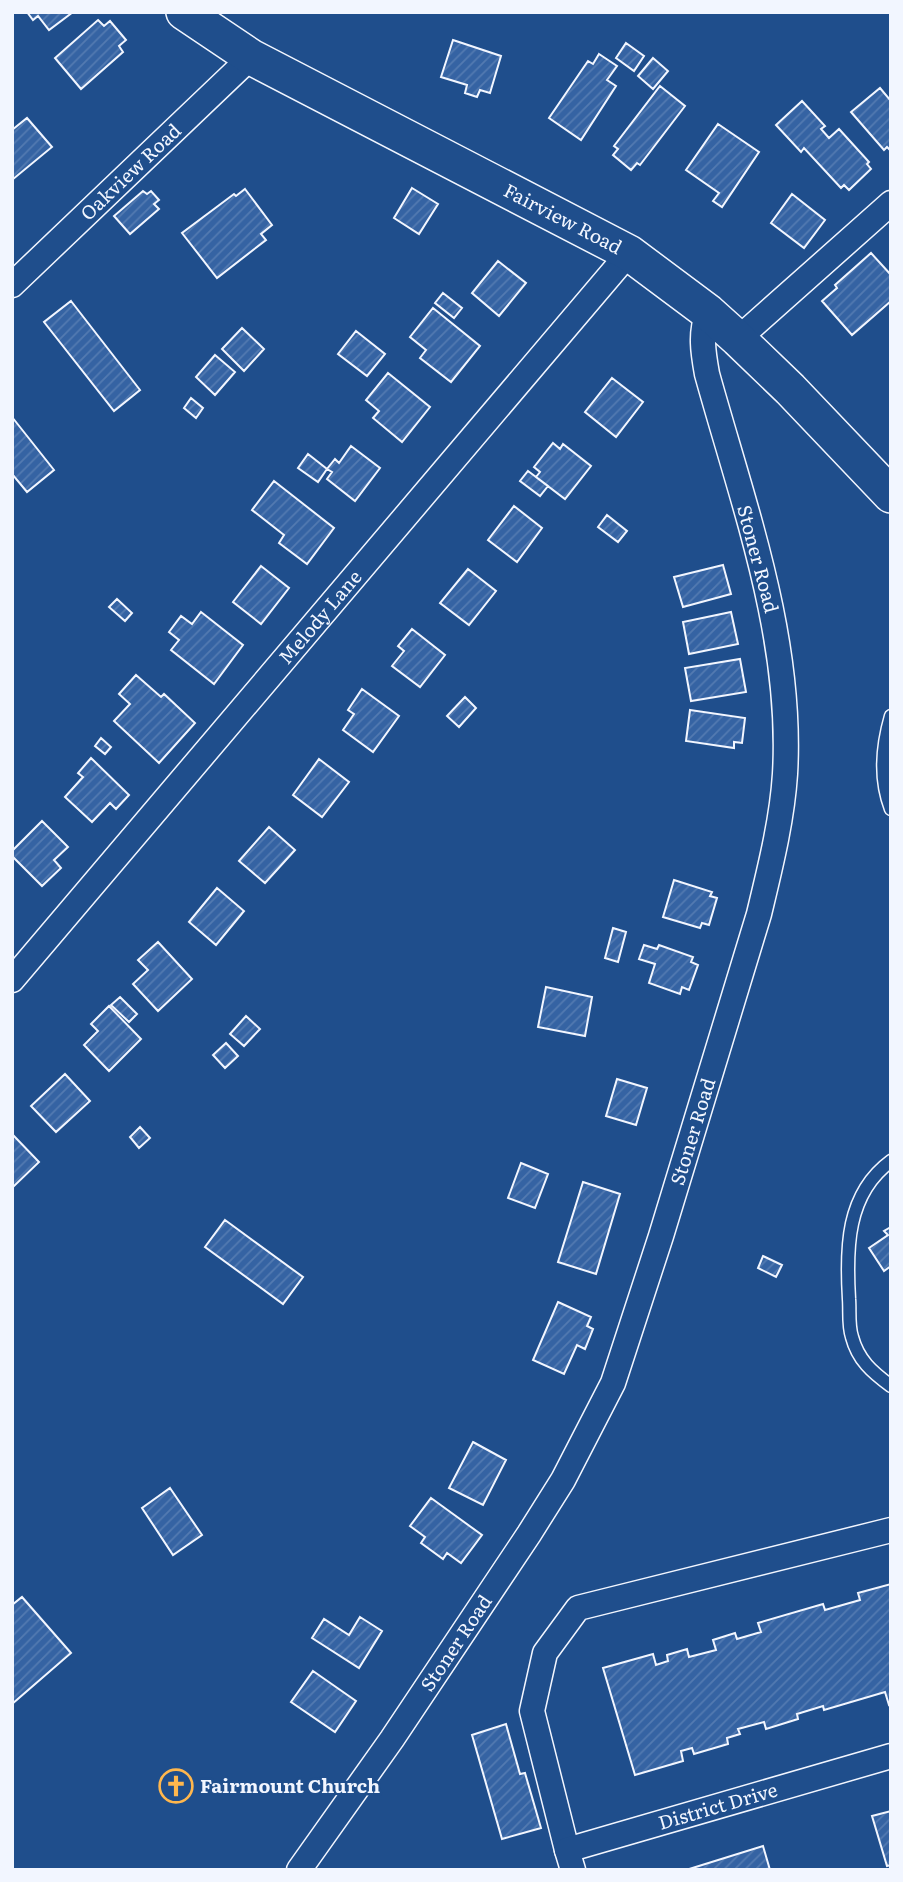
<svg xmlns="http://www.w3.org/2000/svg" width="903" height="1882" viewBox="0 0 903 1882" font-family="Literata,serif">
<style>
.building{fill:url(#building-hatch);stroke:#f2f6ff;stroke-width:2}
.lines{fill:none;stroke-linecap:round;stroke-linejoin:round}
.lane-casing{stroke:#f2f6ff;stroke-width:15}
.street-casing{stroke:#f2f6ff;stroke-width:27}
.secondary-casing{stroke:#f2f6ff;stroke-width:38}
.lane{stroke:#1f4e8c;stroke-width:12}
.street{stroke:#1f4e8c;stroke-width:24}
.secondary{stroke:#1f4e8c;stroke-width:35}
.labels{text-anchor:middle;stroke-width:5;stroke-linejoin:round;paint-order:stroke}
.street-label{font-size:19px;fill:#f2f6ff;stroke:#1f4e8c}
.poi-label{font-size:19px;font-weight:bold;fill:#f2f6ff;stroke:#1f4e8c;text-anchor:start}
</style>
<defs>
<pattern id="building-hatch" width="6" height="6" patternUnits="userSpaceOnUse" patternTransform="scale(1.75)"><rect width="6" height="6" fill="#3563a3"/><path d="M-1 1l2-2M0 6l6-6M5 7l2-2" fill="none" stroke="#537ab1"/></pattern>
</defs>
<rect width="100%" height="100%" fill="#1f4e8c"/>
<path class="building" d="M27,12H73L49,30L38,16L33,20Z
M98,20L104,26L110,21L126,40L119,46L123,52L81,89L55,58Z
M453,40L501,56L490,93L480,90L477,97L465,93L467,85L441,77Z
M626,43L644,56L634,71L616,58Z
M599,54L617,66L607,80L616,86L581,140L549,118L588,61L593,64Z
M653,58L668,71L653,89L638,76Z
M660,86L685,106L640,165L637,163L631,170L613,155L618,149L614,146Z
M880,88L891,101V151L887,147L884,150L851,112Z
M802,101L825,126L821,129L829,138L839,129L869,162L867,164L871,169L849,190L844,185L841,188L804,148L801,152L776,125Z
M27,118L52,147L12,180V130Z
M718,124L759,152L722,207L713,201L719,193L686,170Z
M412,188L438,204L419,234L394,218Z
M245,189L272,225L261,234L266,240L217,278L182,233L234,194L236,196Z
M143,191L147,194L151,191L159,200L154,204L159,209L130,234L114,216Z
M792,194L825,220L804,248L771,223Z
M871,253L891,275V301L852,335L822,301L837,288L835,285Z
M498,261L526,283L499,316L472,293Z
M443,293L462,308L454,318L435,303Z
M71,301L140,390L114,411L44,322Z
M433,308L480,346L451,382L420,358L426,350L410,337Z
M242,328L264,349L244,371L222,349Z
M356,331L385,354L367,376L338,354Z
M215,355L235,372L215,395L196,377Z
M388,373L430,407L402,442L373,418L379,411L366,400Z
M612,378L643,402L616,437L585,412Z
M191,398L203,408L196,418L184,408Z
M12,417L54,470L27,492L12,474Z
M553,443L560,449L563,444L591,466L565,499L536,477L540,472L534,467Z
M351,446L380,468L355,501L327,479L332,472L327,469L335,459L339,463Z
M308,454L327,469L318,482L298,468Z
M528,471L548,486L540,496L520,481Z
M274,481L334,528L307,564L279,543L284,535L252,510Z
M514,506L542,528L517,562L488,540Z
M607,515L627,531L618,542L598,527Z
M723,565L731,594L683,607L674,577Z
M261,566L289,588L261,624L233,602Z
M468,569L496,591L469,625L440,603Z
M117,599L132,613L125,621L109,607Z
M201,612L243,645L214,684L171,650L179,640L169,632L181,616L192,624Z
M731,612L738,644L689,654L683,622Z
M412,629L445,655L420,687L392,666L404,651L398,646Z
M740,659L746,692L691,701L685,668Z
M136,675L161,697L164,694L195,723L159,763L114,721L130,704L119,694Z
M362,689L399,716L373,752L343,730L354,714L348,710Z
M465,697L476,708L459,727L447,716Z
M690,710L745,718L742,743L734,742V748L686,741Z
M101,738L111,747L105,754L95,746Z
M91,758L129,795L116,809L110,803L92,822L65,797L83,777L78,773Z
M319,759L349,782L322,817L293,795Z
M42,821L68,847L54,860L61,868L42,886L12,856V851Z
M269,827L295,850L265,883L239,861Z
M674,880L712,892L710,896L717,898L709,925L702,923L700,928L663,917Z
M217,888L244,911L216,945L189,922Z
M613,928L626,932L618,962L605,958Z
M158,942L192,979L158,1011L133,984L148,970L138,960Z
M644,945L657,949L659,945L693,957L691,962L698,965L689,990L682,987L680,994L649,983L655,964L639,959Z
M546,987L592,997L585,1036L538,1027Z
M120,997L137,1014L129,1022L111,1005Z
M109,1006L141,1039L109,1071L84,1045L98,1031L91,1024Z
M246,1016L260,1029L244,1046L230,1034Z
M226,1043L238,1056L225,1068L213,1055Z
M65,1074L90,1101L56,1132L31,1106Z
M617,1079L647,1088L636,1125L606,1116Z
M140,1127L150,1138L139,1148L130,1137Z
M13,1135L39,1162L12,1188V1136Z
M521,1163L548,1174L535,1208L508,1198Z
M583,1182L620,1194L596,1274L558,1262Z
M225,1220L303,1277L283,1304L205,1247Z
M891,1227V1266L884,1271L869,1248L888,1235L884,1231Z
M763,1256L782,1265L776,1277L758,1268Z
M558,1302L591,1317L587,1326L593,1329L585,1349L577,1345L564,1374L533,1360Z
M473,1442L506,1460L483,1505L449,1488Z
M170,1488L202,1535L173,1555L142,1508Z
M431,1498L482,1535L461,1563L447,1553L443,1559L421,1543L425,1537L410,1526Z
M891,1584V1704L889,1705L885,1692L824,1710L823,1706L797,1714L798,1719L766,1729L764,1722L738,1729L740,1734L727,1738L728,1744L694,1754L692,1748L681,1751L683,1761L635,1775L603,1668L653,1654L656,1665L668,1661L667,1655L687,1649L689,1657L716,1650L713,1640L735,1633L737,1639L761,1632L758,1623L823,1604L825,1610L860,1600L858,1593Z
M22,1597L71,1653L12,1704V1605Z
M360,1617L382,1631L359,1668L312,1638L324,1619L349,1635Z
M313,1671L356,1701L335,1732L291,1702Z
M506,1724L520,1774L525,1773L541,1828L502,1839L472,1735Z
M891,1811V1865L887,1866L872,1816Z
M763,1846L770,1870H686Z"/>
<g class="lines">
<defs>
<path id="lane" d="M891,716C882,747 879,778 891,809
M891,1161C846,1194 846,1249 849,1299C850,1311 848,1325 852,1337C858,1360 872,1372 891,1386"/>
<g id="street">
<path id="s1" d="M12,285L251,57"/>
<path d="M738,339L891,203"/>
<path id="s2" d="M12,980L629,253"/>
<path d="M567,1850L532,1711L545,1653L578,1608L891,1530"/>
<path id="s3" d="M299,1870L392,1739L529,1534L563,1480L613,1383L661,1236L759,914C770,868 782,821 785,774C793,637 743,504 707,374C703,352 700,333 708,312"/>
<path id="s4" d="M573,1870L567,1850L891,1756"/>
</g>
<g id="secondary">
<path id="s5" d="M184,12L251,57L629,253L708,312L738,339L790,389L891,495"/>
</g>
</defs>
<use href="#lane" class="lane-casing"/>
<use href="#street" class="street-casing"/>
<use href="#secondary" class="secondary-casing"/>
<use href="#lane" class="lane"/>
<use href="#street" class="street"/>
<use href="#secondary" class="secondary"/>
</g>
<defs>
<symbol id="church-ring" viewBox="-11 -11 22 22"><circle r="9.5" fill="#1f4e8c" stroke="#ffb74d" stroke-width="1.5"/><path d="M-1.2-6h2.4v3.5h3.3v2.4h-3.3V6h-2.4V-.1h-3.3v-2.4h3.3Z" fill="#ffb74d"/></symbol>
</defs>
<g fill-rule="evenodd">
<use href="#church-ring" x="157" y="1767" width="38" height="38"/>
</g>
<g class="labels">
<g class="street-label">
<text dy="7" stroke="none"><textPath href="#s1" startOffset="164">Oakview Road</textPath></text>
<text dy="7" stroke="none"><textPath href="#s5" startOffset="432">Fairview Road</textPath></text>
<text transform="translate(758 559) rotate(75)" y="7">Stoner Road</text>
<text dy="7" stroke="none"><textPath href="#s2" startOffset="476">Melody Lane</textPath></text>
<text dy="7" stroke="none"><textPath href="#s3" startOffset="844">Stoner Road</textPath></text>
<text dy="7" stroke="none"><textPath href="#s3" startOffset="276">Stoner Road</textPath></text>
<text dy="7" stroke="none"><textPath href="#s4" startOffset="178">District Drive</textPath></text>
</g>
<g class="poi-label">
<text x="200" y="1793">Fairmount Church</text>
</g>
</g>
<rect width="903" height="1882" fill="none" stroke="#f2f6ff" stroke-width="28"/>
</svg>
